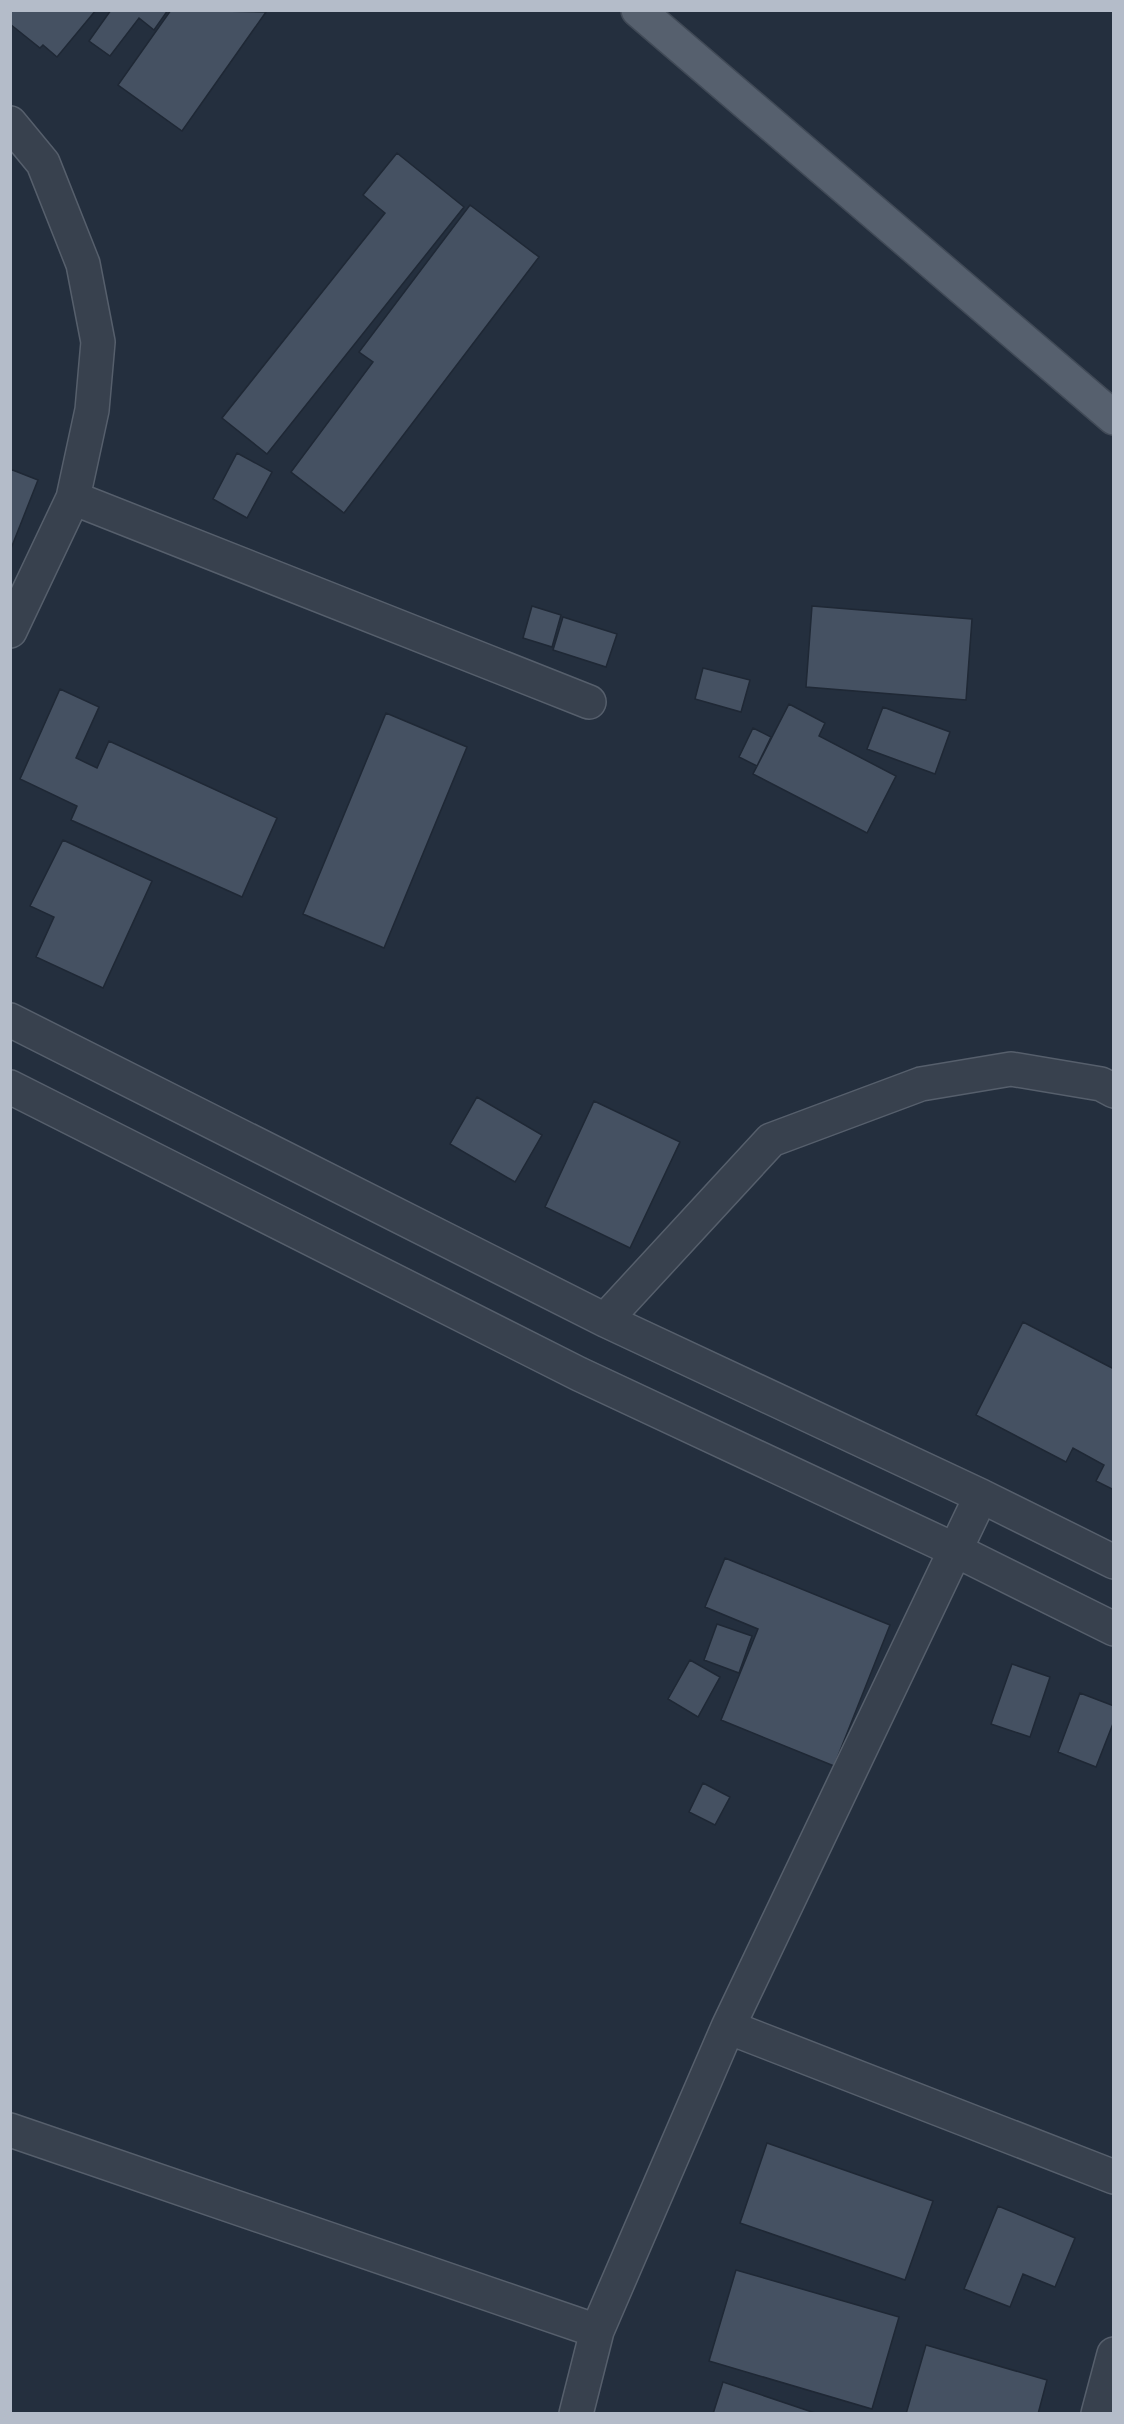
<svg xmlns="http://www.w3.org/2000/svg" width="1124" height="2424" viewBox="0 0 1124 2424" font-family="'Public Sans',sans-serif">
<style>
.building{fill:#455162;stroke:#1f2835;stroke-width:1.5}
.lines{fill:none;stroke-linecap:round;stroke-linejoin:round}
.minor-casing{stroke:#565f6c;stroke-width:36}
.primary-casing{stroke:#414a57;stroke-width:36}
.minor{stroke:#38414e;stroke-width:33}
.primary{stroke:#56606e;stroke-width:33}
</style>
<rect width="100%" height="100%" fill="#242f3e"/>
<path class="building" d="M10,10H96L57,57L43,45L40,48L10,24Z
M111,10H168L154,30L139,18L110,56L89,41Z
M171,10L266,12L182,131L118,85Z
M397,153L464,207L267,454L222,418L385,213L363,195Z
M470,205L539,257L344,513L291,472L373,362L359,352Z
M237,453L272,472L247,518L213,499Z
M10,469L38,480L10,551Z
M532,606L561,615L552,647L523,638Z
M812,606L972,619L966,700L806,687Z
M563,617L617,634L606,667L553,650Z
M703,668L750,680L741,712L695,699Z
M60,689L99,707L76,758L97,768L109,741L277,818L242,897L71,820L77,806L20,779Z
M789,704L825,723L819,736L896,776L867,833L753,774Z
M883,707L950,732L935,774L867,749Z
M386,713L467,747L384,948L303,914Z
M753,728L771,737L757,766L739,757Z
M63,840L152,881L103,988L36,957L54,917L30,906Z
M477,1097L542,1135L515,1182L450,1144Z
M594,1101L680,1142L630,1248L545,1207Z
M1023,1322L1114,1369V1490L1096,1481L1104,1465L1073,1448L1066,1462L976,1415Z
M725,1558L890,1625L834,1766L721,1720L758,1629L705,1607Z
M717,1624L752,1636L739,1673L704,1660Z
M690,1660L720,1677L698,1717L668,1699Z
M1012,1664L1050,1677L1030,1737L991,1724Z
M1080,1693L1114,1706V1721L1096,1767L1058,1752Z
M703,1783L730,1797L715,1825L689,1812Z
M767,2143L933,2201L905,2280L740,2223Z
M998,2206L1075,2238L1055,2287L1023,2274L1010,2307L964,2289Z
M736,2270L899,2317L872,2409L709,2361Z
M926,2345L1047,2380L1038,2414H906Z
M723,2382L815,2413V2414H713Z"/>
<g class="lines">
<defs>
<path id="minor" d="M10,123L43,163L83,264L98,342L92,410L73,498L10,631
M73,498L589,702
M10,1020L605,1320L981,1496L1114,1562
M10,1087L579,1374L955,1550L1114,1629
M605,1320L771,1140L921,1084L1011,1069L1101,1084L1114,1091
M728,2027L1114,2177
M10,2130L597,2331
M576,2414L597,2331L728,2027L981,1496
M1098,2414L1114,2354"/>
<path id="primary" d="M638,10L1114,418"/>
</defs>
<use href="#minor" class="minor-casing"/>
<use href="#primary" class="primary-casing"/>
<use href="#minor" class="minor"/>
<use href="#primary" class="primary"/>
</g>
<rect width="1124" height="2424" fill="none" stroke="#b4bcc9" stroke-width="24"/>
</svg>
